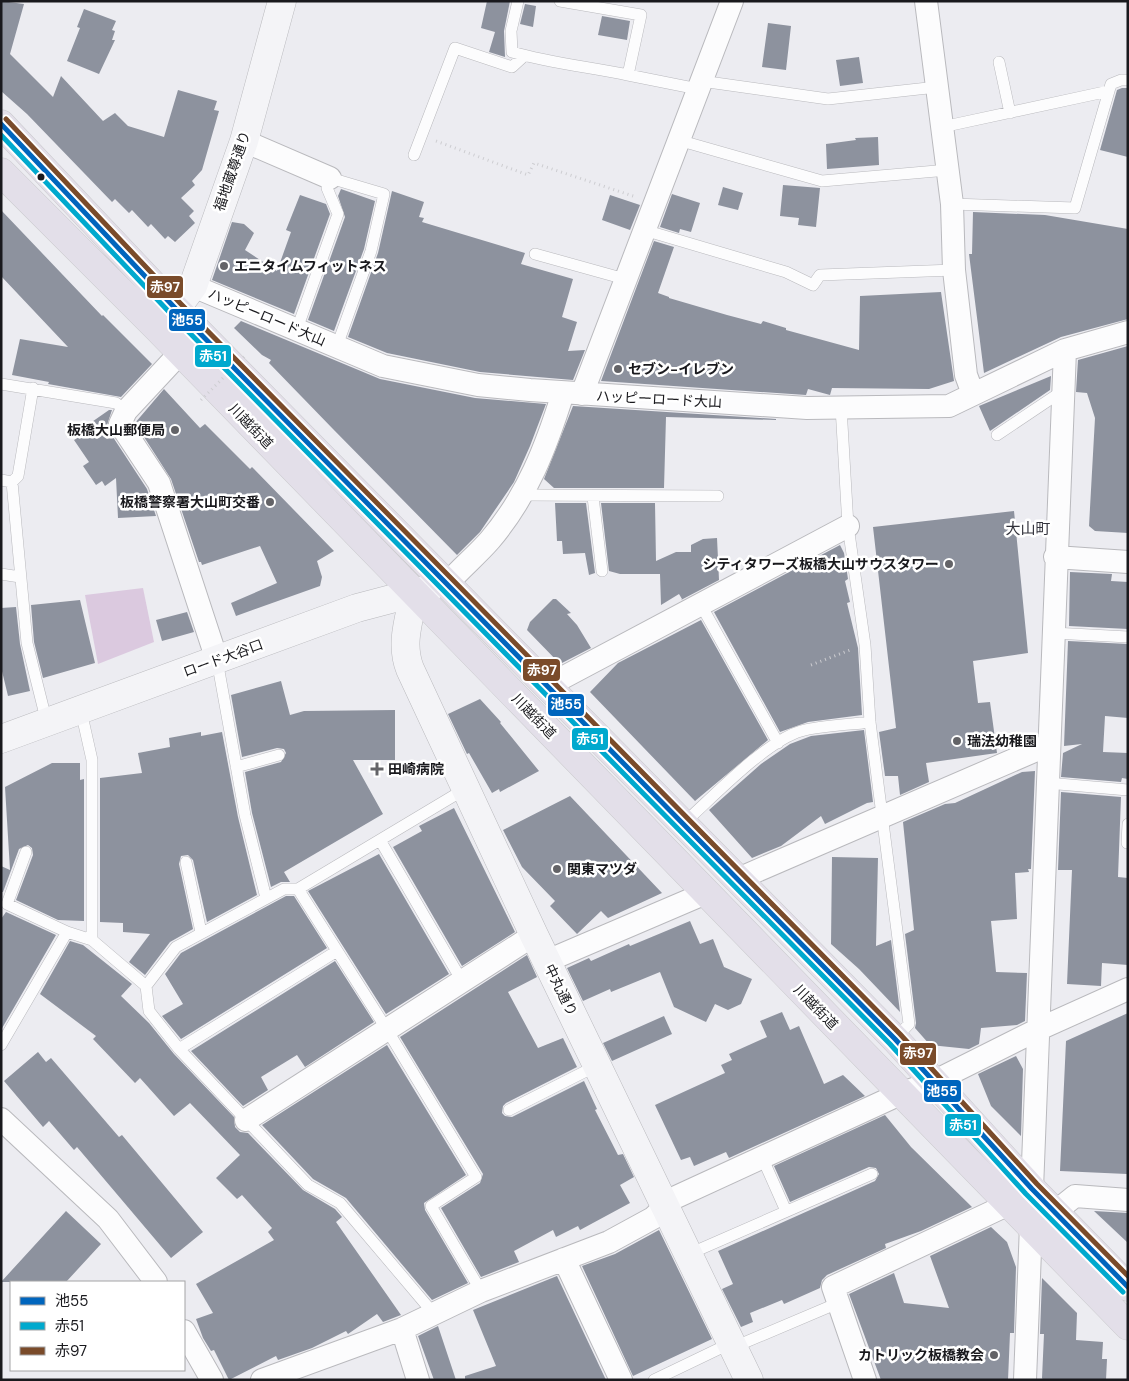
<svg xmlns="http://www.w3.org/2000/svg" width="1129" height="1381" viewBox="0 0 1129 1381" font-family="'DM Sans','Noto Sans JP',sans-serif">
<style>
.green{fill:#dbc9df}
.building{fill:#8d929e}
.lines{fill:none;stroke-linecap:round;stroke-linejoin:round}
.lane-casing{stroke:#b9b9bd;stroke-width:12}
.street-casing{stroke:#b9b9bd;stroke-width:24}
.secondary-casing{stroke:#b9b9bd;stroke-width:29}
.highway-casing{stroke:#cacacd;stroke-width:29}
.path{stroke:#cdcdd1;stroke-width:3;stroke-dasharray:1 4;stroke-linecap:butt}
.lane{stroke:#fcfcfd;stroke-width:11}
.street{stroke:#fcfcfd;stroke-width:22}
.secondary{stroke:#f4f4f7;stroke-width:28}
.highway{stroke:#e3dfe9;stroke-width:28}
.path-bridge{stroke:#cdcdd1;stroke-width:3;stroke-dasharray:1 4;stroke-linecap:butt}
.bus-1-casing{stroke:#fff;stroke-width:9}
.bus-2-casing{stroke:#fff;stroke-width:9}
.bus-3-casing{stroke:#fff;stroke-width:9}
.bus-1{stroke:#0065bd;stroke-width:5}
.bus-2{stroke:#00a9ce;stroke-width:5}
.bus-3{stroke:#7a4b2a;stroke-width:5}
.bus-dot{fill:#19191d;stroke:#fff;stroke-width:2}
.poi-dot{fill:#636367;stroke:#fff;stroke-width:2}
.labels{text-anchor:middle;stroke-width:5;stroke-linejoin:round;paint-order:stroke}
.street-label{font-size:14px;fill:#19191d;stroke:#fff}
.poi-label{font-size:14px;font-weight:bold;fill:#19191d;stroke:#fff;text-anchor:start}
.neighbourhood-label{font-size:15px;fill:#32323b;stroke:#fff}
.line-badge{stroke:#fff;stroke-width:2}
.badge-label{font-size:14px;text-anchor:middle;font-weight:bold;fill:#fff}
</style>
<rect width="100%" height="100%" fill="#ececf1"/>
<path class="green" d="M143,588L154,642L98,664L85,595Z"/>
<path class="building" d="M1,1L24,4L10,54L53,97L61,76L103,121L115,113L128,126L164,137L178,90L217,101L214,110L219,111L202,170L192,181L195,185L181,198L194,211L189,216L195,223L175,242L168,236L165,239L151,224L148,227L132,210L129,213L115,199L112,202L27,114L1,91Z
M487,1H510L504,31L505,57L489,52L495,32L481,28Z
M525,4L536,6L533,27L520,24Z
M84,9L116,21L112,30L115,31L112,40H115L99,74L67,61L80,28L77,27Z
M602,16L630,21L627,40L598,35Z
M768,23L791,26L786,70L762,67Z
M859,57L863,83L840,86L836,60Z
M1122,88H1128V157L1100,150L1117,90Z
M878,137L879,165L827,169L826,144L856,140L855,138Z
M783,185L820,188L816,227L798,225L799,218L780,216Z
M723,187L743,193L738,210L718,205Z
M341,189L375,201L364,249L334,331L308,320L345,217L338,196Z
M392,191L424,202L419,217L424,218L422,222L525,253L521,264L573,279L562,317L577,322L568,351L585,350L573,380L480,372L387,353L348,337L378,253Z
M672,194L700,203L691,232L680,229L679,233L660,227Z
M300,195L326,204L330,214L294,314L212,280L232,222L244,224L254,233L245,250L277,271L291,232L286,230Z
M610,195L640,205L630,230L602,220Z
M1,210L102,316L103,315L152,364L121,397L48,384L49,382L12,375L20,339L68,347L1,276Z
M973,212L1045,215L1128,229V319L1061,337L984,373L969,254H972Z
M654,241L674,247L658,293L669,297V298L727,315L761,324L763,321L786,328V330L859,350L860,296L941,292L954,381L929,389L832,388L830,395L808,389L806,395L601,381Z
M241,321L380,379L475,398L546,404L530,446L514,482L480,532L457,555L333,429L269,363L271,360L262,355L234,328Z
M1128,346V533L1095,531L1089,526L1095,418L1087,393L1076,392L1078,360Z
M1051,376L1050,390L990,431L979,406Z
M164,389L200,428L205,424L250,469L252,467L334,551L317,561L322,577L320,586L236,616L231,603L277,583L260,546L202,565L201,562H199L171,479L135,423Z
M573,406L776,419V420L666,417L664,488H554L544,479Z
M109,410H112L107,425L109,431L147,489L156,516L118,518L116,478L105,486L102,481L96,485L83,466L89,462L74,440L79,437L76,433Z
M555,503H586L595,573L589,575L585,553L563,554L562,541H557Z
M601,503H655L656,561L676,552H691V545L703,539L717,538L719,580L681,600L682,599L679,594L661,605L660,574H620L609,571Z
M1014,511L1028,653L973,661L978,703L990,702L997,753L926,763L929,782L900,795L898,776H885L879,732L896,728L873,527Z
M840,545L844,553L848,579L845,581L850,602L847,603L858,648L862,715L808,722L780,732L714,612Z
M1070,572L1112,574L1111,581L1128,582V629L1069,626Z
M553,599H556L571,613L567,614L577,625L591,648L560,664L527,630L530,622Z
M80,600L95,663L43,678L34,642L31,605Z
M16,607L20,644L30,691L8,696L1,667V608Z
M187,612L194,632L162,641L156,620Z
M701,620L768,740L695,801L590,692L618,663Z
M1068,641L1128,644V718L1105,716L1103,752L1128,753V779L1122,778L1121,782L1061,777L1063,753L1082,744L1064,746Z
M281,681L290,715L304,711L395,710V760H353L383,814L284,872L290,882H281L271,887L252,813L245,772L281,762L286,753L284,749L277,748L242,757L231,695Z
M480,699L501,722L500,723L539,771L500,792L499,789L492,793L469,753L467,754L448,714Z
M864,730L873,802L867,803L825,824L821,816L781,846L752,858L709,810L761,764L790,744L811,736Z
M201,732V736L222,732L238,817L257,895L207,922L193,860L188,855L181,856L179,864L193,929L170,942L145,975L129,962L150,934L123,932V923L100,922V778L142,773L138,753L170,747L169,738Z
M52,763H80V780L84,779V921L58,920L16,900L33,855L32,848L28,845L19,849L3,892H1V866L10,870L5,787Z
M1035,771L1031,869H1028L1029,872L1015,873L1017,919L991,921L996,972L1027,973L1025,1021L1017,1025L981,1028L979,1044L969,1049L930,1045L915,1028L916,1023L905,934L914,930L903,822L945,804L955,803L1022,772Z
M1061,792L1121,797L1118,877L1128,878V965L1102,963L1101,986L1067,984L1072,870H1058Z
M570,796L662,893L608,918L601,911L577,934L550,906L555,901L522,867L503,830Z
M454,808L515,932L462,966L393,847L422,831L419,826Z
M379,854L449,974L386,1014L308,891Z
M832,857L878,858L876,946L891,940L900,1012L859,969L831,944Z
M286,896H294L327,948L181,1039L162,1016L183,1004L165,974L181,953Z
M6,912L56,935L1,1030V919Z
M690,921L700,944L713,939L724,967L752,979L741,1004L728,1010L715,1004L706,1022L674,1007L660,972L611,992L610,989L583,1001L567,968L589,958L591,961L629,944L630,946Z
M70,941L83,945L132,984L121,996L149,1023L174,1054L234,1117L235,1127L240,1132L248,1133L303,1190L335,1209L342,1217L336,1222L401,1315L383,1322L377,1314L348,1334L346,1331L312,1348L278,1360L276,1356L229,1380L214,1350L211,1351L203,1338L196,1319L213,1313L196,1284L274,1240L268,1232L272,1228L242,1195L237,1199L216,1178L240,1155L190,1103L174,1116L140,1078L135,1083L93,1039L96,1036L40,994Z
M527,955L537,977L508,992L538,1048L563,1038L577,1067L506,1103L503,1106L502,1113L505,1116L512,1117L584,1081L597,1109L595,1110L618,1155L623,1154L634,1177L620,1185L630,1203L580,1230L578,1226L556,1237L553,1230L514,1251L519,1262L481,1277L441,1208L480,1183L483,1174L400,1037Z
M335,961L374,1022L305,1067L297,1055L261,1077L268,1090L243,1106L191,1051Z
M782,1012L790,1030L799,1026L824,1084L843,1075L865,1096L729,1158L726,1152L694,1166L690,1157L681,1160L655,1105L725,1073L721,1065L732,1060L729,1054L767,1037L760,1021Z
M1128,1013L1127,1174L1060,1171L1066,1041Z
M664,1016L672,1034L612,1061L603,1043Z
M387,1045L466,1175L424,1203L425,1210L468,1283L432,1300L346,1198L313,1179L262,1125Z
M38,1052L46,1062L51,1058L119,1137L122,1135L203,1232L171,1258L77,1147L74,1150L49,1121L43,1127L4,1081Z
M1016,1056L1023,1069L1021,1136L991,1106L978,1074Z
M885,1115L911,1147L972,1207L921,1231L885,1244L886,1248L827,1275L822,1280L820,1288L784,1304L782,1300L750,1313L753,1322L741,1327L722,1289L733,1284L718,1251L875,1181L879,1174L876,1168L869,1167L790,1202L774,1166Z
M66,1211L101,1244L66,1282H1Z
M1094,1211L1128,1213V1243Z
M991,1227L1007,1242L1016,1267L1014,1333H1010L1008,1380H881L849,1294L894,1273L904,1303L949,1308L930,1256Z
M659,1230L712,1339L633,1376L582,1266L615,1254Z
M557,1276L606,1380H465V1376L496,1366L473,1310Z
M1042,1278L1077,1313L1076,1340L1103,1342L1102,1359H1107L1106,1380H1043L1042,1378L1044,1334H1040Z
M438,1326L456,1380H434L418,1336Z"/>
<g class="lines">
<defs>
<path id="lane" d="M518,1L511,31L512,52C550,63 589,67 628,75
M560,1L641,15L628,75L698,89
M999,62L1010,113
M701,81L828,99L937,87
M942,127L1109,91
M678,140L822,181L948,170
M414,155L455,48L512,67L524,56
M952,204L1075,208L1111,84L1121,80H1128
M644,230L786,272L813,285L820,275L954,270
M535,254L625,279
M297,329L338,214L327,188L330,178L384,194L371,251L337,346
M1,384L116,403L126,411
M841,407L848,526L865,645L870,722L909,1024L895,1039
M997,435L1064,390
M1,480L12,482L27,643L47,723
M12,482L18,476L33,388
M523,495L718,496
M593,497L602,571
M1,574L20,577
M701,605L778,743
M1053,633L1128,637
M217,660L245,815L266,898
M81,711L92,760V940
M236,767L279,755
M1047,783L1128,790
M684,823C712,798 766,741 801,731C823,725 848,725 870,722
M380,840L462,981
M1127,843L1128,824
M26,852L7,904L67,932L92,940L146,986L149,1011L179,1049L308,1185L340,1203L434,1314
M186,862L201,932
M298,889L386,1028L476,1177L431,1206L481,1291
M146,986L176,947L284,889H298L465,789
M1,1045L67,932
M179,1049L337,951
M509,1110L598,1065
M762,1157L786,1211
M689,1254L872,1174
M734,1347L838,1303
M654,1380L731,1343"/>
<path id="street" d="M926,1L952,204L954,270L966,375L973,394
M244,141L330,178
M193,286L383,366L478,385L530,390L807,408L949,406L1065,350L1128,332
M180,353L126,411L120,424L159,483L217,660
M582,394L732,1
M1055,557L1128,562
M448,583C461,568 477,555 490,540C528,495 546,447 563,393
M549,685L848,526
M738,879L1048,745
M547,961L706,893
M1,1119L108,1219L156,1282
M246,1120L534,935
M1032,1189L1065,350
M1055,1212L1075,1196L1128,1200
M564,1259L621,1380
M402,1329L418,1380
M184,1331L212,1380
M262,1380L402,1329L481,1291L609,1242L653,1218L674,1198L900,1094L935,1081L1039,1029L1128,989
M865,1380L833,1287L1009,1204
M1025,1380L1031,1225"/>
<path id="secondary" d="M160,325L176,309L193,286L244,141L282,1
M414,594C409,620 400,644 410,669L534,935L749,1380
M1,739L357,608L429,589"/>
<path id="highway" d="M1,124L176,309L895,1039L1032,1189L1128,1287
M1,172L157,328L1128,1326"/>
</defs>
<use href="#lane" class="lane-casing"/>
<use href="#street" class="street-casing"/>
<use href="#secondary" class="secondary-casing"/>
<use href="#highway" class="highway-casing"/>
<path class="path" d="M436,141L528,175L534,163L636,197
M811,665L850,650"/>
<use href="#lane" class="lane"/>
<use href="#street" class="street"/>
<use href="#secondary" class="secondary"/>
<use href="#highway" class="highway"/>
<path class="path-bridge" d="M201,400L246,355"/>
<defs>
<path id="bus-1" d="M1,124L176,309L895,1039L1032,1189L1128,1287"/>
<path id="bus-2" d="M1,135L171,314L890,1044L1026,1194L1123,1292"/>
<path id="bus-3" d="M6,119L181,304L900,1034L1037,1184L1128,1276"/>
</defs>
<use href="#bus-1" class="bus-1-casing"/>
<use href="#bus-2" class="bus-2-casing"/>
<use href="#bus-3" class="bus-3-casing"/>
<use href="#bus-1" class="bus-1"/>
<use href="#bus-2" class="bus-2"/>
<use href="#bus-3" class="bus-3"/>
</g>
<circle class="bus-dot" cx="41" cy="177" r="4.5"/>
<g class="poi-dot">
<circle cx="224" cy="266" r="5"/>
<circle cx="618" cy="369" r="5"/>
<circle cx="175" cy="430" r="5"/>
<circle cx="270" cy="502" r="5"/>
<circle cx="949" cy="564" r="5"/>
<circle cx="957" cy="741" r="5"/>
<path d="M374.5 761.5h5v5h5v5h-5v5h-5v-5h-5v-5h5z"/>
<circle cx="557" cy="869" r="5"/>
<circle cx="994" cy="1355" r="5"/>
</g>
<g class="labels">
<g class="street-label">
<text transform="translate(232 171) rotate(-71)" y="5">福地蔵尊通り</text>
<text transform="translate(267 317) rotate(23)" y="5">ハッピーロード大山</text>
<text transform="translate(659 399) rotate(3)" y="5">ハッピーロード大山</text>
<text transform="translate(251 426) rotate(46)" y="5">川越街道</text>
<text transform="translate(223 658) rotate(-20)" y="5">ロード大谷口</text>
<text transform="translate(534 716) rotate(46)" y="5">川越街道</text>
<text transform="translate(561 990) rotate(64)" y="5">中丸通り</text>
<text transform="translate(816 1007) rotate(46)" y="5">川越街道</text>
</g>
<g class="poi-label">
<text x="234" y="271">エニタイムフィットネス</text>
<text x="628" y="374">セブン-イレブン</text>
<text x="165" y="435" text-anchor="end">板橋大山郵便局</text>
<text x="260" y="507" text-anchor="end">板橋警察署大山町交番</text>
<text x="939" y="569" text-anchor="end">シティタワーズ板橋大山サウスタワー</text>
<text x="967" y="746">瑞法幼稚園</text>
<text x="388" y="774">田崎病院</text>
<text x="567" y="874">関東マツダ</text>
<text x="984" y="1360" text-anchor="end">カトリック板橋教会</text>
</g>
<g class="neighbourhood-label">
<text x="1028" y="534">大山町</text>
</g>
</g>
<g class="line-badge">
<rect x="146" y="275" width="38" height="24" rx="5" fill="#7a4b2a"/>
<rect x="168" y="308" width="38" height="24" rx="5" fill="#0065bd"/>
<rect x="194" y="344" width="38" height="24" rx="5" fill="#00a9ce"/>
<rect x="522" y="658" width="39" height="24" rx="5" fill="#7a4b2a"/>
<rect x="547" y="693" width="38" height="24" rx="5" fill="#0065bd"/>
<rect x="571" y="727" width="38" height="24" rx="5" fill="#00a9ce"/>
<rect x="899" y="1042" width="38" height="24" rx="5" fill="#7a4b2a"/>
<rect x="923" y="1079" width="39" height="24" rx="5" fill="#0065bd"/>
<rect x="944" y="1113" width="38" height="24" rx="5" fill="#00a9ce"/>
</g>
<g class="badge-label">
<text x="165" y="292">赤97</text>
<text x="187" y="325">池55</text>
<text x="213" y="361">赤51</text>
<text x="542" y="675">赤97</text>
<text x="566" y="709">池55</text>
<text x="590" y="744">赤51</text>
<text x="918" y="1058">赤97</text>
<text x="942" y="1096">池55</text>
<text x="963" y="1130">赤51</text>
</g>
<rect width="1129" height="1381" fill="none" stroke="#19191d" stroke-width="5"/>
<rect x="10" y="1281" width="175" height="90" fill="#ffffff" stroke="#a3a3a5"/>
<rect x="20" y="1297" width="25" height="8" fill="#0065bd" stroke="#a3a3a5"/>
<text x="55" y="1306" font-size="15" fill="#19191d">池55</text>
<rect x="20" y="1322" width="25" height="8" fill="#00a9ce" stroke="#a3a3a5"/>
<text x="55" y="1331" font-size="15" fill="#19191d">赤51</text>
<rect x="20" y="1347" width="25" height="8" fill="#7a4b2a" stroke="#a3a3a5"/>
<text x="55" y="1356" font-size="15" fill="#19191d">赤97</text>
</svg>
